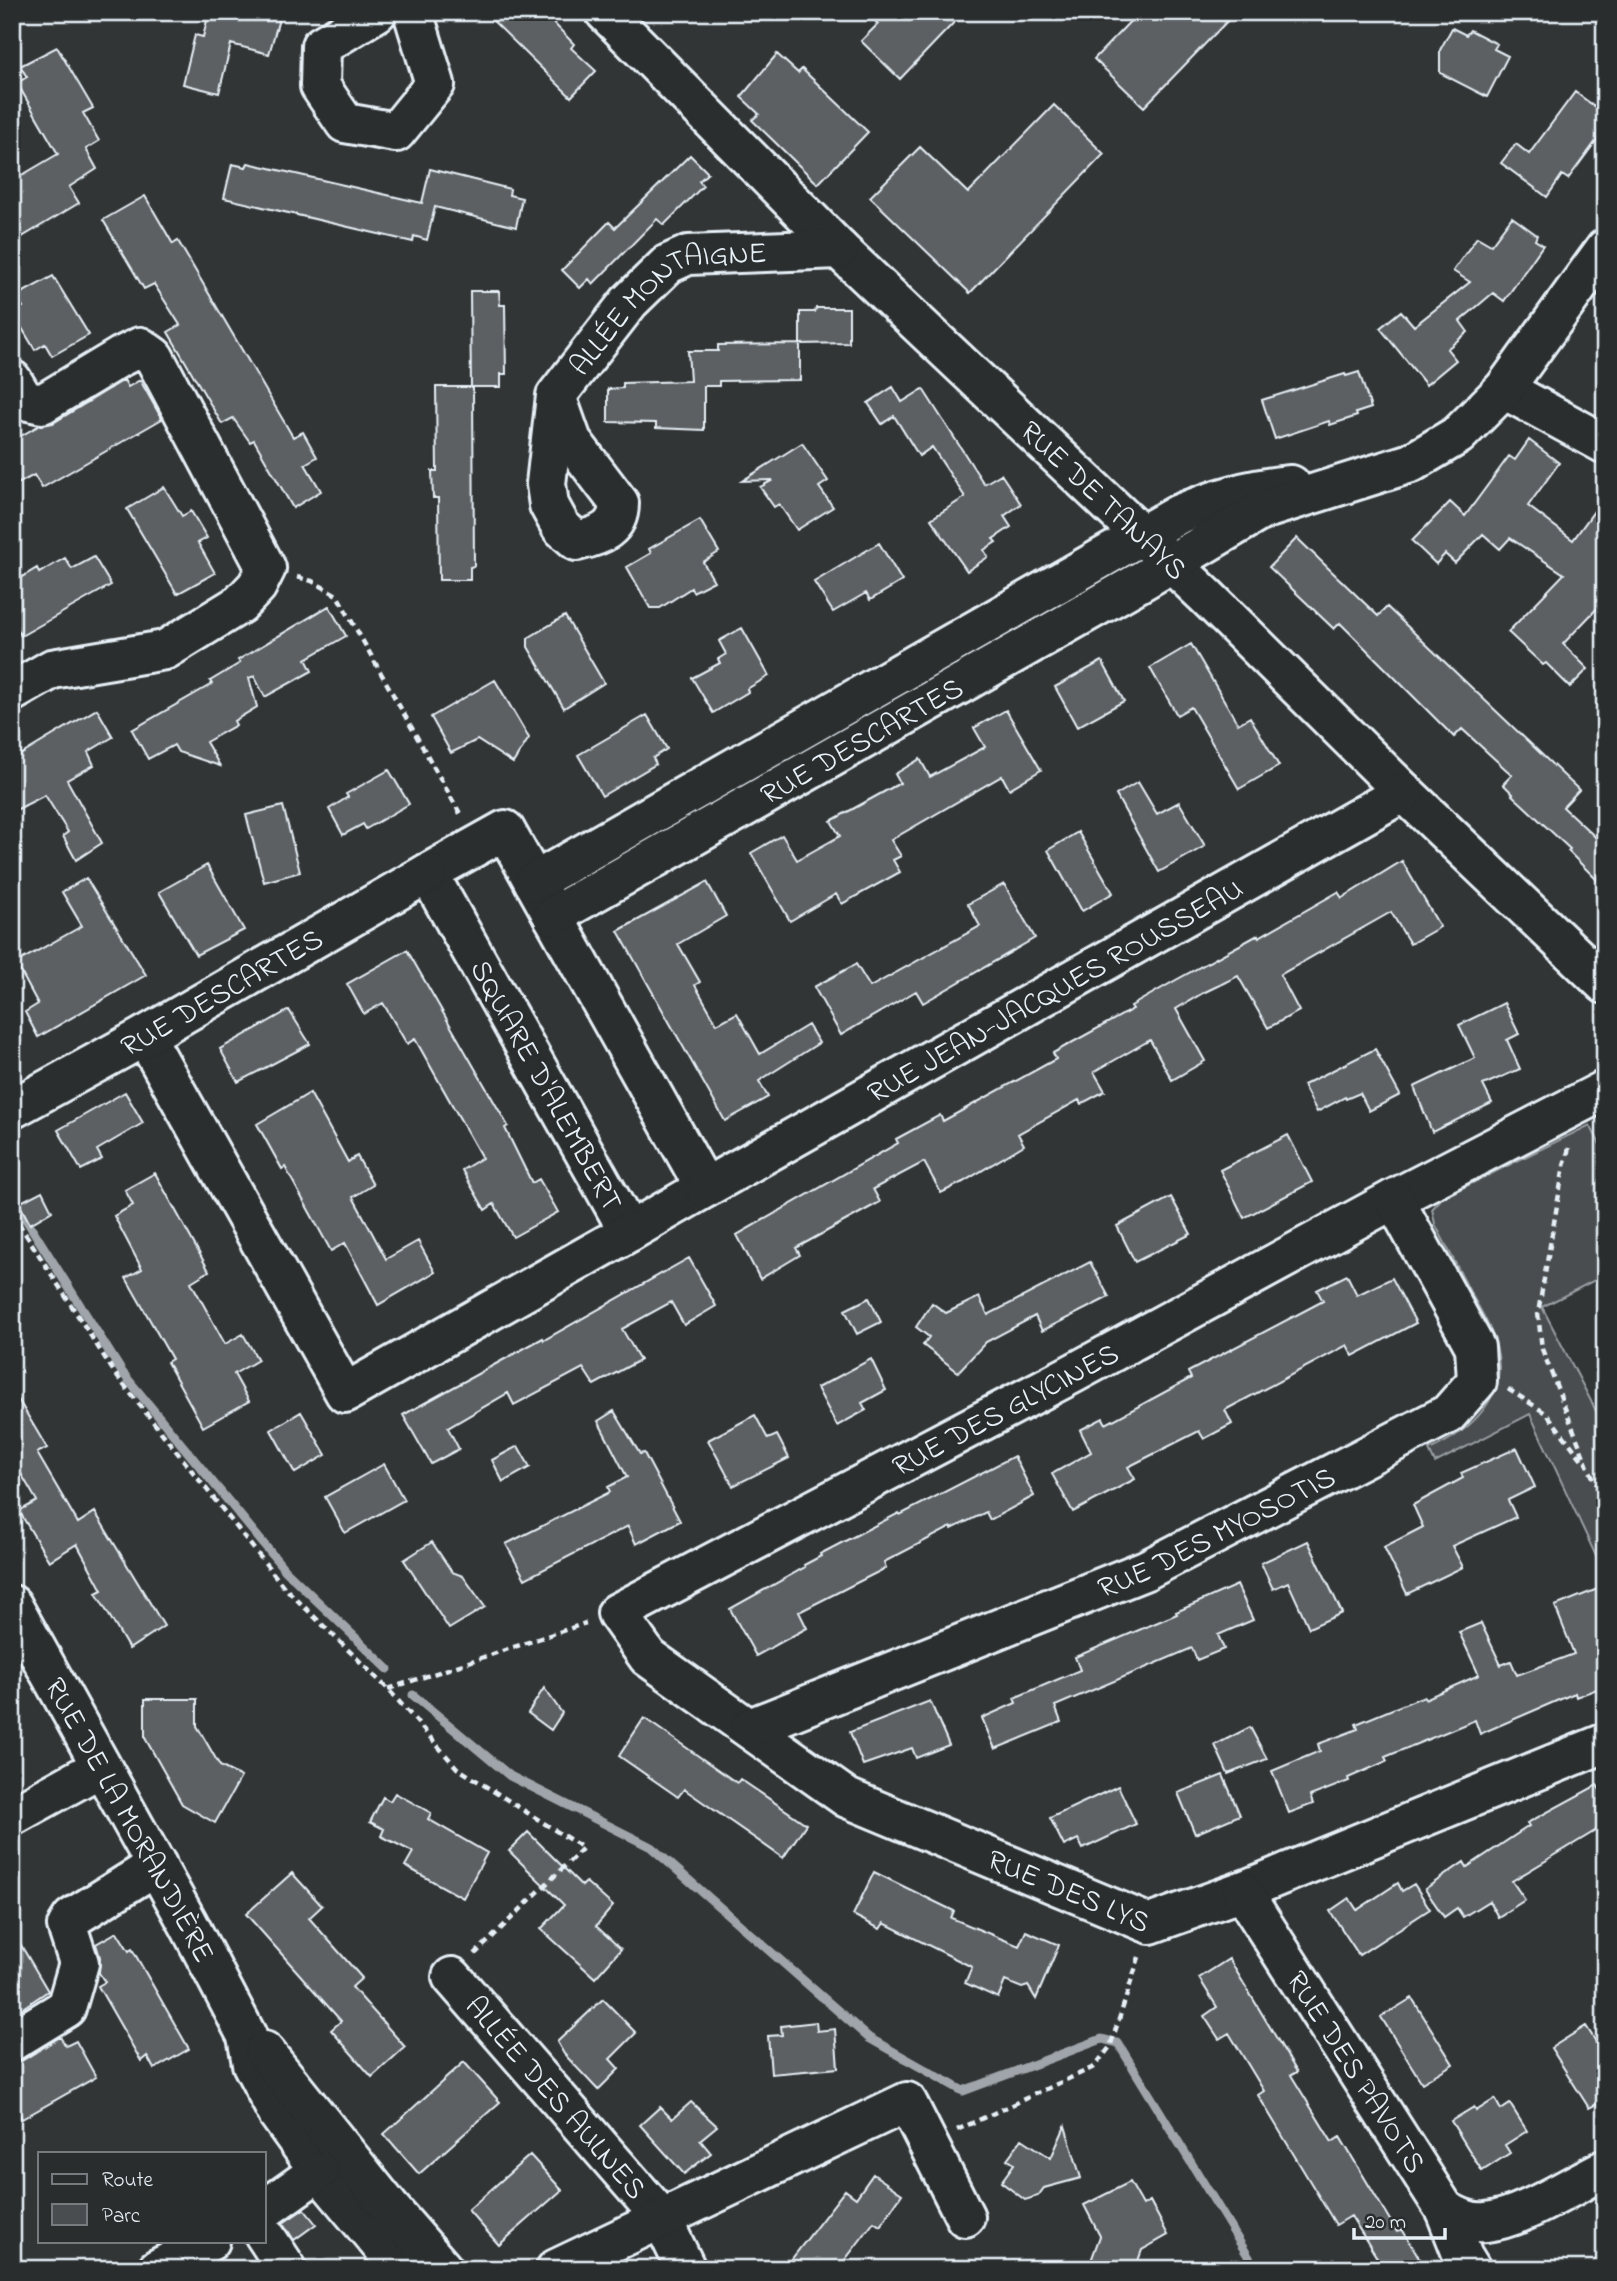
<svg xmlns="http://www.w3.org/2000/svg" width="1617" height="2281" viewBox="0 0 1617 2281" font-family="'Indie Flower',sans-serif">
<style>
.green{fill:#494d4f;stroke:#989fa4;stroke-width:2}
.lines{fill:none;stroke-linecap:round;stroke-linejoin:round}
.stream{stroke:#9fa5aa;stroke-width:9}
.building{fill:#5c6063;stroke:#e8f1f8;stroke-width:2}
.minor-casing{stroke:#e8f1f8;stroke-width:44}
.path{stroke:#e8f1f8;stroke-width:4.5;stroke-dasharray:7 5;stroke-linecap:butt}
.minor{stroke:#2a2d2e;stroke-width:38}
.labels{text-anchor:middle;stroke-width:6;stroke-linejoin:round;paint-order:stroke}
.street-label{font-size:30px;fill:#e8f1f8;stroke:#2a2d2e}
</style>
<rect width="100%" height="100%" fill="#323536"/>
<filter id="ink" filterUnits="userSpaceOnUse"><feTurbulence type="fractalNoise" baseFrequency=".0143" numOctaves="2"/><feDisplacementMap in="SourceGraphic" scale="14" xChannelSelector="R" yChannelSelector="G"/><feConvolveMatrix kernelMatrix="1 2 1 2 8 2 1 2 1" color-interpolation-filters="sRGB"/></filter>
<g filter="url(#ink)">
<path class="green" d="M1590,1125L1605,1154V1275L1542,1307L1605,1428V1565L1601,1567L1530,1414L1435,1463L1429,1450C1470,1432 1510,1396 1496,1346C1491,1327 1480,1309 1470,1292C1459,1270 1447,1247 1435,1224L1432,1209L1442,1198Z"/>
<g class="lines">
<path class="stream" d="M12,1197L122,1372L285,1570L388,1669
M413,1695L510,1776L651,1847L869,2038L963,2091L1102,2039L1118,2043L1256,2269"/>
</g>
<path class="building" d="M209,12H281L269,54L231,44L219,93L183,84L195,35L203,37Z
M484,12H543L574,44L571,48L596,71L571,97Z
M866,12H964L900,79L861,41L878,24Z
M1139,12H1236L1144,107L1094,59Z
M1452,28L1466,35L1470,30L1497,44L1494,49L1508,56L1487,97L1440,73V50Z
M57,47L93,108L83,113L99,141L86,149L97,169L69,187L79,203L12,243V181L58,154L17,83L27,77L20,66Z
M777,54L798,73L802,69L868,132L818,184L752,120L759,114L741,97Z
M1575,92L1605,114V129L1568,179L1562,175L1547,197L1501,163L1516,144L1529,154Z
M1054,105L1104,154L970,293L870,197L920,147L968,193Z
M690,155L708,173L699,181L703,186L664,225L657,219L593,284L589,279L580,288L562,270L609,222L615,228Z
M248,163L422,203L430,169L510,189L509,195L522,198L516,227L435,207L427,240L414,236L413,242L224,198L232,164L246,167Z
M145,196L173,244L178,241L293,437L303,432L317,457L305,464L321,491L293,508L254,440L250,442L233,418L222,424L168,332L180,325L154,284L144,289L103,220Z
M1512,217L1537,235L1535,240L1543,245L1504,301L1493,293L1460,321L1468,332L1447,349L1456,360L1426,385L1380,328L1401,311L1414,326L1470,282L1453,271L1477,237L1491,245Z
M53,276L89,335L52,356L45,344L35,350L13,313L23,307L16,296Z
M470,291H499L500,305H505L506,374H501V387H473L474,566L470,567V580H439L438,498H433L432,471H437L436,387H471Z
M816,308H849V343L800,344V312H815Z
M800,344V380L719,381V386H704V430L656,428V423L608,422V389L623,388V383L690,381L688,351H718V345Z
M1359,372L1371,408L1356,413L1357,416L1330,425L1329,421L1275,439L1262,400L1345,374L1346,376Z
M124,380L128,387L140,380L162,419L42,488L34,475L12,487V441L40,425L53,423Z
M893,387L902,402L923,389L984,484L1001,474L1021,504L1004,516L1011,527L993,539L996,542L984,550L988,557L967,571L931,519L965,497L932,447L919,456L894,416L882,424L868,403Z
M1529,440L1559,463L1528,506L1573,540L1605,496V600L1563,644L1588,669L1570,687L1546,663L1543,665L1508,632L1564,574L1510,538L1500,549L1483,534L1455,563L1445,554L1436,564L1412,541L1450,502L1465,516L1509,456L1515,460Z
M802,443L828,481L819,487L833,507L797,530L779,504L774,507L760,487L773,480L742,481Z
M164,487L182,516L191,511L207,538L198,543L215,573L177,594L127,509Z
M700,520L719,552L703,562L714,581L693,592L691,588L660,608H650L627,567L651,553L649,549Z
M1297,538L1378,616L1387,607L1579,790L1563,807L1605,846V888L1568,851L1570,849L1512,795L1513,794L1503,784L1512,775L1462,729L1454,737L1340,623L1334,629L1269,567Z
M879,543L902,581L870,600L866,593L833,612L814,582Z
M94,557L111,585L21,636L12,620V583L37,568L39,573L65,558L72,569Z
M329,606L346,636L306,659L312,671L265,697L254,676L249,678L257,707L234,721L236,725L206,742L220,766L178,752L174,745L148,759L132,730L212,684L210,681L240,663L238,660Z
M565,616L604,683L564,708L528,647V638Z
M742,628L769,676L747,689L748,692L713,713L692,678L720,663L718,659L726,654L719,641Z
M1191,644L1238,724L1250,717L1279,766L1239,789L1191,707L1177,715L1150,668Z
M1102,661L1124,701L1077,727L1055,687Z
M495,680L529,738L513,763L477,740L451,753L431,717Z
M97,709L113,737L88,752L94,765L67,780L102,843L76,860L63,836L68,832L45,795L12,812V760Z
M1006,710L1041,770L1009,789L1002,776L891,840L901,856L893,860L900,872L842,904L836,894L790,921L751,853L782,835L797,860L840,836L831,821L900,783L895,774L920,759L930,777L985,747L974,728Z
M647,715L667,749L653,758L656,764L602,796L578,755Z
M389,770L409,804L366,829L363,824L343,835L329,809L348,797L346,794Z
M1138,782L1157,814L1179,802L1205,846L1159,872L1116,795Z
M283,806L300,872L264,882L246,815Z
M1078,832L1113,893L1082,911L1048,850Z
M1402,861L1440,927L1410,944L1391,912L1280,975L1299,1011L1268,1028L1238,976L1203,993L1176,1009L1205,1061L1172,1080L1150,1040L1094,1072L1105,1091L1081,1104L1079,1100L1018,1134L1024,1145L963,1182L941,1193L924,1162L873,1189L880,1202L796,1248L800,1255L760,1279L737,1235L898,1143L896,1139L940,1115L943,1121L1056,1059L1053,1053L1133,1009L1131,1006L1176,980L1258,935L1259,937L1338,892L1342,898Z
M207,865L244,930L196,955L159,892Z
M86,878L146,975L38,1037L25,1012L38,1004L16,963L82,926L62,892Z
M707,882L726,916L678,944L700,982L695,985L717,1024L737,1013L760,1054L808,1025L819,1043L759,1081L768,1097L725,1121L618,931Z
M1004,884L1035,938L923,1003L916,991L841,1035L814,987L856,964L870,987L980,926L968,904Z
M407,950L508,1126L505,1128L532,1183L539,1179L558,1212L513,1237L494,1204L485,1210L462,1170L482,1158L415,1039L407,1044L383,1003L364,1014L347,984Z
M1504,1003L1519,1034L1507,1040L1520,1069L1483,1085L1492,1103L1432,1132L1414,1087L1475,1058L1459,1025Z
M289,1010L310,1044L238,1082L220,1049Z
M1375,1049L1400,1095L1369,1111L1360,1093L1346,1099L1345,1097L1317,1112L1303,1085Z
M125,1092L143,1123L97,1150L102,1159L81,1170L58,1130Z
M310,1093L348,1162L357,1156L373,1185L353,1197L386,1259L418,1241L435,1272L378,1305L345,1243L331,1251L285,1167L282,1169L257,1124Z
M1288,1135L1312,1182L1244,1218L1220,1170Z
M155,1173L209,1271L191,1282L225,1344L243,1334L258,1360L234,1374L249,1401L203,1427L167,1362L172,1359L126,1278L142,1269L114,1216L133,1205L125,1190Z
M42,1191L52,1211L30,1224L19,1203Z
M1171,1197L1191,1234L1135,1262L1117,1226Z
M689,1258L716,1306L684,1325L671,1302L622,1329L640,1360L594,1385L583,1368L514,1405L508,1393L448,1428L459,1449L431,1464L403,1415L543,1338L544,1340Z
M1090,1262L1109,1297L1042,1331L1035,1316L986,1342L958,1372L923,1345L929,1337L916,1327L932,1303L946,1313L979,1297L988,1315Z
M1347,1275L1357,1295L1392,1278L1416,1323L1353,1356L1347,1345L1225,1410L1232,1424L1204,1439L1199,1431L1128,1467L1135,1479L1073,1512L1052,1474L1091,1452L1080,1430L1103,1418L1106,1424L1191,1378L1188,1372L1323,1301L1317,1290Z
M869,1298L881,1322L857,1334L845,1310Z
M871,1359L886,1390L862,1403L866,1410L837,1426L817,1388Z
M12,1389L47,1448L37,1453L78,1523L95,1512L164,1626L129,1649L96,1593L102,1590L77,1544L49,1561L19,1511L37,1501L16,1465L12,1467Z
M614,1411L640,1454L644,1453L680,1521L636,1544L628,1526L525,1579L506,1544L610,1492L608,1487L627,1477L598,1421Z
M301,1412L326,1455L295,1473L271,1430Z
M755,1415L768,1439L777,1435L789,1458L733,1486L708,1440Z
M518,1446L530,1467L503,1482L492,1460Z
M1517,1448L1535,1487L1508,1500L1516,1517L1452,1546L1463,1567L1407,1594L1384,1547L1423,1527L1413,1505L1463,1478L1461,1473Z
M1014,1456L1034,1496L990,1520L986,1512L952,1529L951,1527L884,1562L886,1568L799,1612L807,1628L756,1656L730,1609L805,1567L804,1565L821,1556L820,1554L899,1513L900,1515Z
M384,1464L404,1500L345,1533L325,1497Z
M1308,1541L1342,1613L1309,1628L1288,1582L1273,1589L1261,1563Z
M432,1542L452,1572L463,1576L485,1607L449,1629L404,1560Z
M1237,1585L1253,1620L1218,1635L1224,1649L1197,1660L1192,1648L1055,1706L1061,1722L995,1749L982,1718L1016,1703L1014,1698L1080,1670L1075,1657L1177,1614L1176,1612Z
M1605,1586V1686L1576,1697L1575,1693L1480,1734L1475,1720L1385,1757L1387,1761L1348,1778L1349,1781L1310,1796L1313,1804L1289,1813L1272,1771L1320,1751L1318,1744L1358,1729L1356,1724L1424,1696L1425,1699L1479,1675L1459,1632L1481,1623L1501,1665L1511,1661L1517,1675L1574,1654L1555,1606Z
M544,1688L562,1713L551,1730L528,1713Z
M145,1699H197V1726L220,1766L241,1777L215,1823L182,1804L145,1738Z
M930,1701L949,1745L916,1758L912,1748L863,1765L850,1732Z
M644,1718L737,1783L740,1779L806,1824L783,1858L684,1789L678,1797L619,1756Z
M1250,1727L1267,1759L1228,1774L1215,1745Z
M1223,1775L1240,1815L1195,1834L1178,1793Z
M1597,1785L1605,1798V1825L1512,1881L1525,1900L1498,1917L1489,1901L1463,1917L1457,1908L1444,1917L1425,1889L1464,1862L1467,1867L1529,1826L1527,1823Z
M1118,1786L1136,1824L1083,1849L1078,1839L1064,1846L1050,1818Z
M395,1793L431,1813L428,1819L487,1853L463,1898L405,1866L413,1852L381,1836L384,1829L370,1822L383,1797L390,1801Z
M528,1832L582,1886L586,1882L613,1906L596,1926L621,1949L595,1978L541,1929L564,1905L509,1851Z
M874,1872L954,1911L951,1918L1019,1946L1026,1931L1059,1945L1036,1999L1028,1986L1022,1988L1005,1981L998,1998L965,1983L972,1967L884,1923L880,1929L853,1915Z
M292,1873L322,1906L309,1918L362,1978L352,1987L405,2047L372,2077L331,2030L341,2021L246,1914Z
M1398,1883L1402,1891L1414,1884L1430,1909L1359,1955L1330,1911L1349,1898L1357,1910Z
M12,1930L48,1991L12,2015Z
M117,1932L129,1951L132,1949L189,2049L154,2069L147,2056L141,2061L98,1986L105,1982L99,1973L100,1957L96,1944Z
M1229,1959L1297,2072L1291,2075L1332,2142L1340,2137L1397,2232L1402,2229L1426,2269H1384L1351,2216L1336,2225L1258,2095L1264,2091L1229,2033L1219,2039L1204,2016L1217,2007L1199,1978Z
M1412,1998L1453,2064L1422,2083L1381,2017Z
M603,1999L636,2033L610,2059L619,2069L598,2090L564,2054L557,2042Z
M816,2022L817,2031L835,2029L838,2068L771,2074L768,2036L782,2035L781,2026Z
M1586,2026L1605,2056V2100L1589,2108L1551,2048Z
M60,2037L66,2046L76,2041L96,2077L22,2119L12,2102V2063L23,2060Z
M464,2062L500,2102L419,2174L384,2134Z
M1495,2099L1501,2110L1510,2104L1527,2131L1505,2145L1510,2153L1482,2171L1451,2121L1474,2107L1476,2111Z
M691,2102L717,2126L700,2140L711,2153L684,2174L640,2125L660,2107L672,2119Z
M1065,2126L1081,2178L1044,2188L1038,2196L1025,2200L1001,2182L1014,2164L1007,2159L1022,2139L1051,2158Z
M530,2155L562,2190L499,2245L468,2210Z
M873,2174L902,2194L880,2226L874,2222L838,2269H784L845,2190L856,2198Z
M1130,2182L1143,2205L1150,2201L1168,2235L1142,2250L1135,2269H1088L1100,2236L1084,2205Z
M304,2209L316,2224L294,2240L283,2223Z"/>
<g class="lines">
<defs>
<g id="minor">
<path d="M377,12L321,46L320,86L345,123L396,132L435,84L413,12"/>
<path id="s1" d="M605,12L839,249L1206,596L1404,792L1605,984"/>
<path d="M12,380L24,400L42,404L120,357L140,347L154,357L266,568L257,586L240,604L165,650L52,669L12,692"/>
<path d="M1504,389L1605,444"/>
<path id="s2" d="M556,396L572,441L619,503C619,529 600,536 577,541L561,527L549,505L546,484L556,396L629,302L668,264L688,255L839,249"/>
<path d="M505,830L705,1188L629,1232L428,873Z"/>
<path d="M534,882L1179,514C1218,498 1249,489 1291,485"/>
<path id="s3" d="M553,916L1145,579L1262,510L1411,463L1458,435L1504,389L1605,249"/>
<path d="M145,1036L345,1393L629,1232"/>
<path id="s4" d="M1605,1090L1394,1199L1072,1374L617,1613L648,1657L847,1798L1150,1924L1242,1891L1605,1743"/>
<path id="s5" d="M12,1109L145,1036L428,873"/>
<path id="s6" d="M705,1188L1404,792"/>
<path id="s7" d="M12,1605L188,1923L247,2036L252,2064L278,2114L319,2171L401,2269"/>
<path id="s8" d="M750,1728L1146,1570L1448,1414L1477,1381L1475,1347L1394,1199"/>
<path d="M12,1816L101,1767"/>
<path id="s9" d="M1242,1891L1445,2210C1458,2217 1471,2224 1486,2222C1521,2219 1572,2185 1605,2169"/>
<path id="s10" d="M452,1977L661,2217L686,2269"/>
<path d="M12,2041L66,2008L79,1963L67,1926L72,1918L157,1865"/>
<path d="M264,2051L389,2207L443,2269"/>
<path d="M264,2210L319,2171"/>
<path d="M1445,2210L1463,2256L1471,2269"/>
<path d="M264,2234L287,2269"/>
<path d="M157,2269L210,2241"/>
<path d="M556,2269L907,2102L965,2217"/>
</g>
</defs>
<use href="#minor" class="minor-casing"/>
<path class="path" d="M297,577L312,581L337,595L462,817
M1569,1148L1564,1166L1538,1313L1542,1349L1588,1467L1605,1501
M12,1213L116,1375L284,1587L388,1689L457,1768L583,1848L475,1954
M1508,1389L1547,1414L1584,1462
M388,1689L586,1623
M957,2130L1094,2067L1110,2047L1140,1954"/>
<use href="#minor" class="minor"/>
</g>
</g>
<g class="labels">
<g class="street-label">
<text dy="10" stroke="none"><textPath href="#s2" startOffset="497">ALLÉE MONTAIGNE</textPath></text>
<text dy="10" stroke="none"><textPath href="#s1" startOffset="698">RUE DE TANAYS</textPath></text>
<text dy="10" stroke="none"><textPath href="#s3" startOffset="355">RUE DESCARTES</textPath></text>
<text dy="10" stroke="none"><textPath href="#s6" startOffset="402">RUE JEAN-JACQUES ROUSSEAU</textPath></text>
<text dy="10" stroke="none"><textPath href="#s5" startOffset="240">RUE DESCARTES</textPath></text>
<text transform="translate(547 1085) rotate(61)" y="10">SQUARE D'ALEMBERT</text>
<text transform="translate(1005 1409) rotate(-28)" y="10">RUE DES GLYCINES</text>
<text dy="10" stroke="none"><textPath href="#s8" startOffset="506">RUE DES MYOSOTIS</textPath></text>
<text dy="10" stroke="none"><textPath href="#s7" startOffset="245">RUE DE LA MORANDIÈRE</textPath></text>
<text dy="10" stroke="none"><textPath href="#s4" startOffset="1656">RUE DES LYS</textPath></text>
<text dy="10" stroke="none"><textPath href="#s9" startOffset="214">RUE DES PAVOTS</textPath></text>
<text dy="10" stroke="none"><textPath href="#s10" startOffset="159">ALLÉE DES AULNES</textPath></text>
</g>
</g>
<rect width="1617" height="2281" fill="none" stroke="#2a2d2e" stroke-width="42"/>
<rect x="21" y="21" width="1575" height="2239" fill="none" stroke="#e8f1f8" stroke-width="2.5" filter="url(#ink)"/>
<rect x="38" y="2152" width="228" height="91" fill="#2a2d2e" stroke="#767b7f" stroke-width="2"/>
<rect x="52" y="2174" width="35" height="10" fill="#2a2d2e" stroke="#767b7f" stroke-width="2"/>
<text x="102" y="2186" font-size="21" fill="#e8f1f8">Route</text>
<rect x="52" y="2204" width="35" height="21" fill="#494d4f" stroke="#767b7f" stroke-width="2"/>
<text x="102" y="2222" font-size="21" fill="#e8f1f8">Parc</text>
<path d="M1354 2228v10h91v-10" fill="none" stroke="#e8f1f8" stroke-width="3.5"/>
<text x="1365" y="2228" font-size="21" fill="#e8f1f8" stroke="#2a2d2e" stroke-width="5" paint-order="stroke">20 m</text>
</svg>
